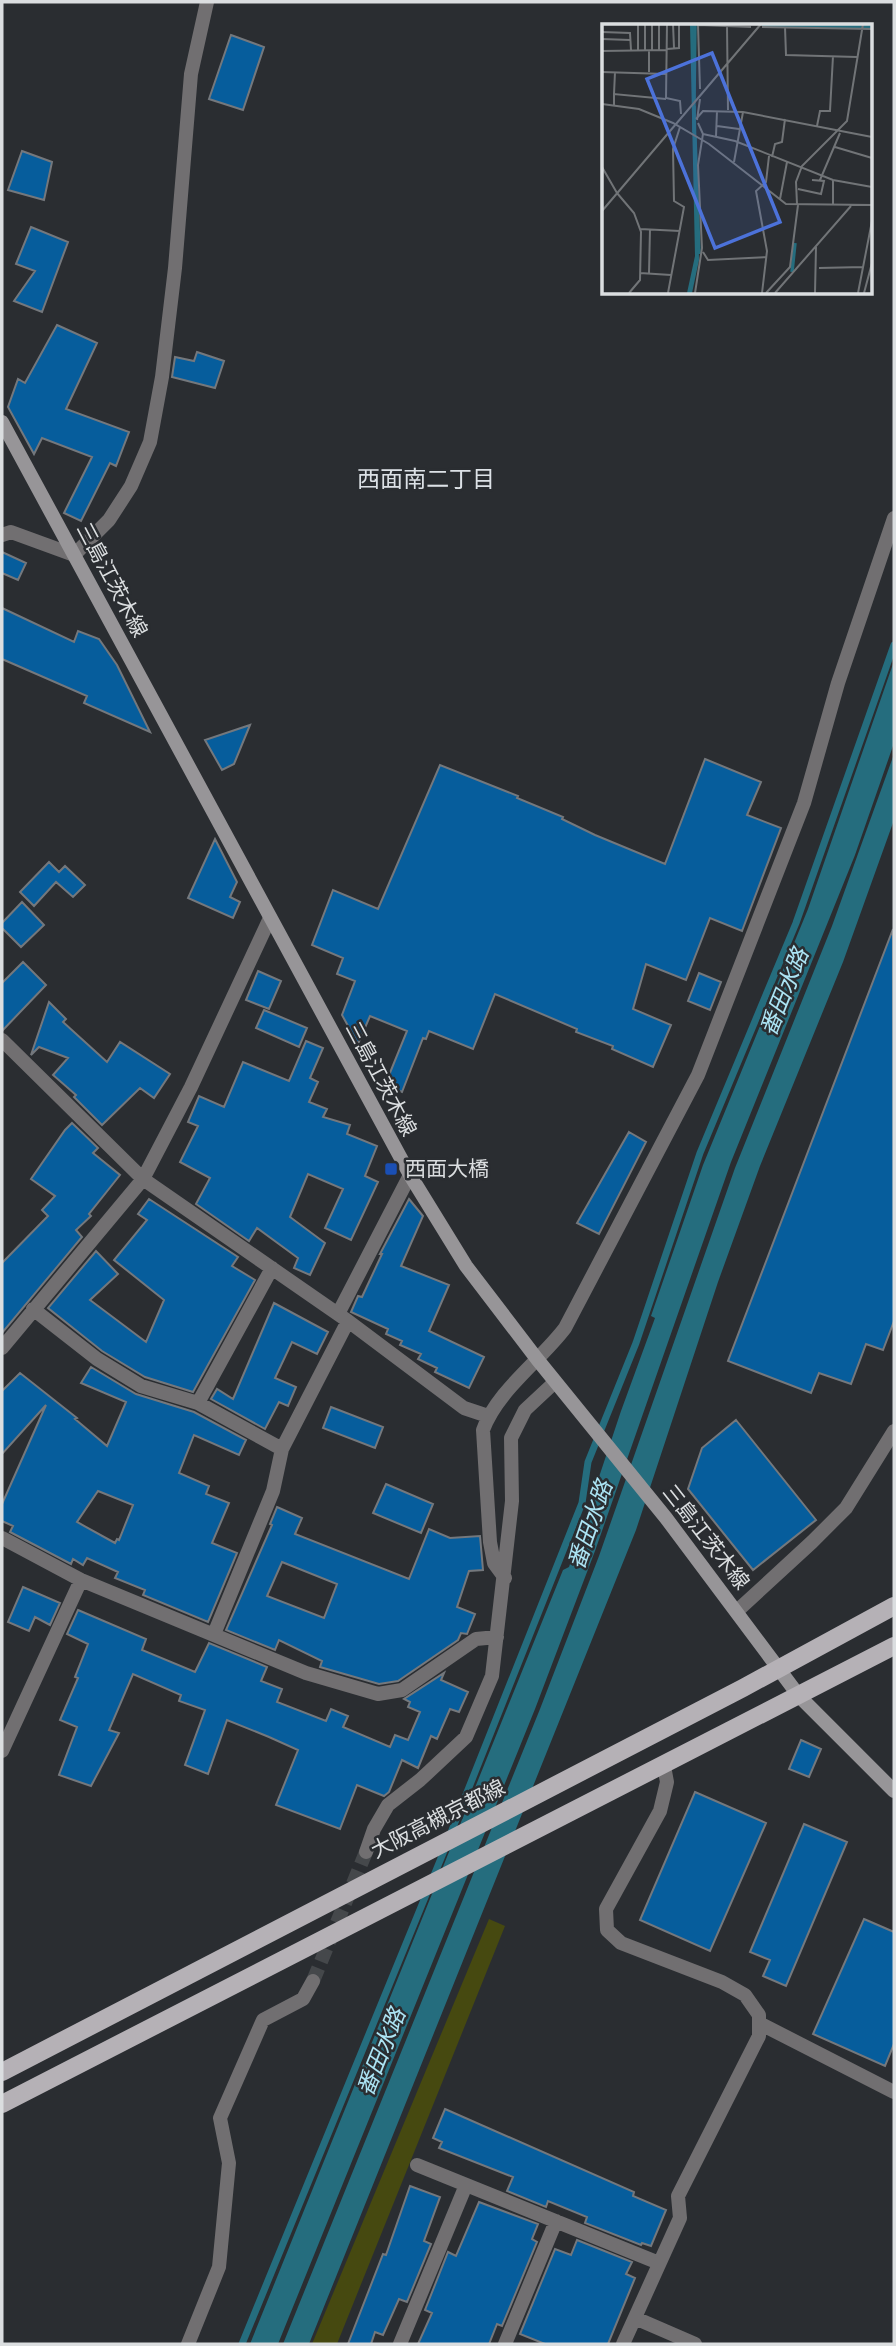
<svg xmlns="http://www.w3.org/2000/svg" width="896" height="2346" viewBox="0 0 896 2346" font-family="'Public Sans','Noto Sans JP',sans-serif">
<style>
.green{fill:#464910}
.water{fill:#256d7e}
.lines{fill:none;stroke-linecap:round;stroke-linejoin:round}
.stream{stroke:#256d7e;stroke-width:7}
.building{fill:#065d9c;stroke:#74787d;stroke-width:2;fill-rule:evenodd}
.minor-tunnel{stroke:#45484b;stroke-width:14;stroke-dasharray:14 7;stroke-linecap:butt}
.minor{stroke:#716f71;stroke-width:14}
.tertiary{stroke:#716f71;stroke-width:14}
.secondary{stroke:#979598;stroke-width:14}
.primary{stroke:#b5b1b6;stroke-width:18}
.transit-dot{fill:#1a4fb4;stroke:#2a2d31;stroke-width:2.5}
.labels{text-anchor:middle;stroke-width:5;stroke-linejoin:round;paint-order:stroke}
.street-label{font-size:21px;fill:#dbdee0;stroke:#2a2d31}
.poi-label{font-size:21px;fill:#dbdee0;stroke:#2a2d31;text-anchor:start}
.neighbourhood-label{font-size:23px;fill:#dce1e6;stroke:#2a2d31}
.water-label{font-size:23px;font-style:italic;fill:#ace4f4;stroke:#2a2d31}
.inset-river{fill:none;stroke:#256d7e;stroke-width:3.5}
.inset-road{fill:none;stroke:#717477;stroke-width:2}
.view{fill:#4c72da;fill-opacity:0.15;stroke:#4c72da;stroke-width:3.5}
.inset-edge{fill:none;stroke:#dbdee0;stroke-width:3.5}
</style>
<rect width="100%" height="100%" fill="#2a2d31"/>
<path class="green" d="M489,1919L505,1926L337,2344H312Z"/>
<path class="water" d="M894,661V743L855,855L731,1162L595,1551L535,1709L278,2344H250L563,1570L569,1567L621,1411L655,1318L651,1316L703,1165L808,909Z
M894,754V820L843,962L760,1166L718,1282L636,1530L309,2344H283L540,1709L599,1556L735,1168L832,926Z"/>
<g class="lines">
<path class="stream" d="M450,1835L582,1503L588,1462L636,1343L700,1153L796,923L894,645
M242,2344L446,1846"/>
</g>
<path class="building" d="M231,35L264,47L243,110L209,99Z
M22,151L52,162L44,200L8,190Z
M31,227L68,242L42,312L14,301L35,271L16,264Z
M57,325L97,343L66,409L129,432L116,466L110,463L81,521L64,513L92,457L42,438L34,454L8,407L18,379L25,383Z
M197,352L224,361L215,388L172,377L175,357L194,361Z
M2,552L26,563L18,580L2,573Z
M2,608L74,642L78,631L99,639L117,665L150,732L84,703L87,696L2,659Z
M250,725L234,764L222,770L205,740Z
M705,759L761,782L747,815L781,828L742,931L710,918L686,980L646,964L633,1009L671,1025L653,1067L612,1049L613,1046L576,1032L577,1029L495,994L473,1049L429,1031L426,1039L423,1038L402,1092L385,1085L407,1031L370,1016L358,1044L342,1015L355,981L337,974L343,958L312,945L333,890L378,909L440,765L518,796L517,798L563,817L562,819L595,835L665,864Z
M215,839L237,882L230,897L240,902L233,918L188,898Z
M49,862L59,872L65,866L85,885L73,897L56,882L34,906L20,892Z
M22,902L44,925L21,947L2,928V923Z
M893,929L894,1321L883,1350L866,1344L851,1384L819,1373L811,1393L728,1361Z
M23,962L46,985L2,1031V983Z
M258,971L281,981L269,1009L246,1000Z
M699,973L721,982L710,1010L688,1001Z
M49,1002L66,1019L63,1022L107,1062L120,1042L170,1074L154,1098L140,1088L102,1125L74,1097L76,1095L53,1075L68,1058L39,1047L31,1055Z
M264,1010L307,1028L299,1047L256,1028Z
M306,1041L323,1048L310,1078L318,1082L309,1102L327,1109L323,1117L350,1125L347,1134L377,1146L365,1176L378,1182L351,1240L325,1228L343,1189L308,1174L290,1217L325,1243L310,1275L294,1268L298,1258L257,1228L249,1241L196,1204L210,1178L180,1162L198,1126L188,1122L199,1096L224,1107L243,1062L289,1081Z
M72,1123L98,1148L93,1153L120,1175L89,1214L91,1216L76,1230L82,1237L2,1333V1263L48,1216L42,1210L55,1196L31,1179L65,1130Z
M629,1132L646,1142L599,1234L577,1223Z
M149,1199L238,1257L232,1266L255,1280L193,1392L145,1377L102,1351L48,1308L96,1251L118,1274L90,1300L146,1342L164,1300L114,1260L147,1220L138,1214Z
M409,1199L423,1216L401,1266L449,1285L429,1331L484,1357L469,1388L435,1372L437,1368L418,1359L421,1354L400,1345L402,1341L386,1334L388,1329L351,1312L358,1296L362,1297L382,1254H380Z
M274,1303L328,1332L317,1354L292,1342L275,1378L296,1387L288,1406L279,1402L265,1429L211,1399L217,1389L233,1399Z
M91,1367L136,1394L194,1412L246,1440L239,1455L194,1435L179,1473L209,1486L206,1494L229,1503L212,1543L237,1553L208,1622L143,1595L145,1590L115,1578L118,1572L87,1558L83,1565L73,1559L71,1564L10,1532L13,1526L2,1521V1504L46,1405L2,1454V1391L20,1373L77,1418L75,1419L107,1446L126,1402L81,1383ZM98,1491L133,1505L119,1540L117,1539L115,1543L77,1522Z
M331,1407L383,1427L375,1448L323,1428Z
M736,1420L816,1520L753,1570L688,1489L702,1448Z
M386,1484L433,1504L421,1533L373,1513Z
M277,1507L302,1518L295,1534L409,1579L429,1529L450,1538L480,1536L483,1570L469,1571L457,1607L475,1614L467,1634L461,1633L458,1640L398,1681L379,1684L320,1667L322,1661L279,1640L275,1650L226,1630L272,1525L270,1524ZM282,1562L337,1584L324,1618L267,1596Z
M23,1587L60,1603L50,1625L35,1617L29,1631L8,1622Z
M78,1610L146,1639L142,1650L195,1672L209,1643L267,1667L261,1681L282,1689L277,1702L326,1721L331,1709L348,1716L343,1727L390,1747L395,1735L408,1740L420,1712L408,1707L410,1702L404,1699L444,1673L441,1680L468,1692L459,1712L450,1709L437,1739L431,1736L418,1768L402,1760L389,1792L384,1796L357,1785L340,1829L276,1805L298,1750L269,1737L227,1720L208,1774L185,1765L205,1710L179,1701L181,1695L133,1674L109,1730L119,1733L91,1786L59,1775L77,1727L60,1720L78,1678L75,1677L88,1644L67,1634Z
M801,1740L821,1749L809,1777L789,1769Z
M695,1792L766,1823L710,1951L640,1920Z
M804,1824L847,1842L786,1986L763,1976L770,1960L750,1952Z
M864,1919L894,1932V2044L885,2066L813,2034Z
M445,2109L634,2192L633,2196L666,2210L651,2246L642,2243L641,2245L585,2223L587,2217L548,2201L546,2207L507,2191L513,2177L439,2148L442,2142L433,2138Z
M410,2186L440,2197L424,2241L431,2244L407,2302L399,2299L383,2335L375,2332L371,2344H348L383,2254L386,2255Z
M479,2202L538,2224L532,2239L537,2242L502,2326L497,2324L489,2344H418L432,2313L425,2310L448,2252L456,2256Z
M577,2240L632,2262L626,2274L635,2278L608,2344H545L520,2334L555,2249L571,2255Z"/>
<g class="lines">
<path class="minor-tunnel" d="M313,1981L366,1852"/>
<path class="minor" d="M2,535L11,532L74,555L109,520L131,486L150,442L162,377L175,268L191,74L207,2
M2,1040L143,1179L348,1321L464,1408L488,1416
M33,1309L97,1359L141,1386L198,1403L282,1449
M338,1314L410,1175
M2,1348L143,1179L191,1087L270,918
M198,1403L272,1268
M2,1538L81,1580L306,1673L378,1694L402,1690L476,1639L497,1637
M505,1578L494,1563L490,1542L483,1430C497,1391 540,1361 565,1328L698,1075L804,803L838,683L894,518
M214,1634L273,1491L282,1449L348,1321
M2,1751L81,1580
M366,1852L374,1829L388,1805L420,1780L466,1737L492,1676L512,1501L511,1438L525,1410L555,1382
M759,2023L894,2092
M417,2165L659,2263
M635,2318L695,2344
M188,2344L219,2267L229,2163L220,2118L263,2020L303,1999L313,1981
M400,2344L466,2185
M505,2344L556,2221
M623,2344L680,2218L678,2196L759,2036V2015L745,1995L722,1982L621,1943L607,1930L606,1909L660,1811L667,1782L664,1766"/>
<path class="tertiary" d="M737,1611L812,1542L846,1508L894,1431"/>
<path class="secondary" d="M2,422L410,1175L466,1266L537,1359L666,1518L799,1696L894,1791"/>
<path class="primary" d="M2,2072L743,1688L894,1606
M2,2104L894,1646"/>
</g>
<rect class="transit-dot" x="384" y="1162" width="14" height="14" rx="3.5"/>
<g class="labels">
<g class="street-label">
<text transform="translate(112 580) rotate(62)" y="7">三島江茨木線</text>
<text transform="translate(381 1079) rotate(62)" y="7">三島江茨木線</text>
<text transform="translate(706 1537) rotate(52)" y="7">三島江茨木線</text>
<text transform="translate(438 1819) rotate(-27)" y="7">大阪高槻京都線</text>
</g>
<g class="poi-label">
<text x="405" y="1176">西面大橋</text>
</g>
<g class="neighbourhood-label">
<text x="426" y="487">西面南二丁目</text>
</g>
<g class="water-label">
<text transform="translate(784 992) rotate(-68)" y="8">番田水路</text>
<text transform="translate(590 1525) rotate(-71)" y="8">番田水路</text>
<text transform="translate(381 2052) rotate(-68)" y="8">番田水路</text>
</g>
</g>
<g transform="translate(602 24)">
<rect width="270" height="270" fill="#2a2d31"/>
<path d="M88,0H92L97,236L90,269H85L93,232Z" fill="#256d7e"/>
<path class="inset-river" d="M160,1L270,3M92,76L93,0M92,82V108M93,113L97,230M190,248L193,219"/>
<path class="inset-road" d="M36,0V26M43,0V26M50,0V26M57,0V26M65,0L64,74L78,77L79,90M71,0L72,24M125,2L126,86M160,3L270,5M183,3L184,31L255,33M0,8L28,9L29,26M0,15L28,16M65,25L77,24V0M0,27L65,26M0,48L64,50M47,48V26M98,65L96,1L149,3M12,70L13,48M0,80L37,85L71,99L107,120L184,180L270,181M12,81V70L64,75M94,95L101,87L141,88L270,113M95,96L98,75M115,102L137,105M215,102L218,87H228L231,32M101,110L133,117L231,156L270,163M114,112L115,87M233,123L270,134M170,133L173,120L180,118L183,95M132,138L141,88M0,143L15,169M218,156L238,109M196,165L219,170L222,157L210,156M15,169L32,189L39,208L38,256L27,269M178,175L185,138M195,180L194,158L200,142L245,97L261,0M231,181V156M0,187L159,0M38,205L78,207M101,228L106,236L165,233M217,244L261,243M38,249L69,251M47,249L48,205M66,269L82,183L72,177L71,125L78,103M93,269L100,224L96,141L101,110L96,99M160,269L165,227L154,167L164,158L167,132M164,269L188,243L196,181M173,269L249,182M213,269L214,223M256,269L270,197M262,269L270,239"/>
<path class="view" d="M110,29L178,198L113,224L45,55Z"/>
<rect width="270" height="270" class="inset-edge"/>
</g>
<rect width="896" height="2346" fill="none" stroke="#dbdee0" stroke-width="7"/>
</svg>
